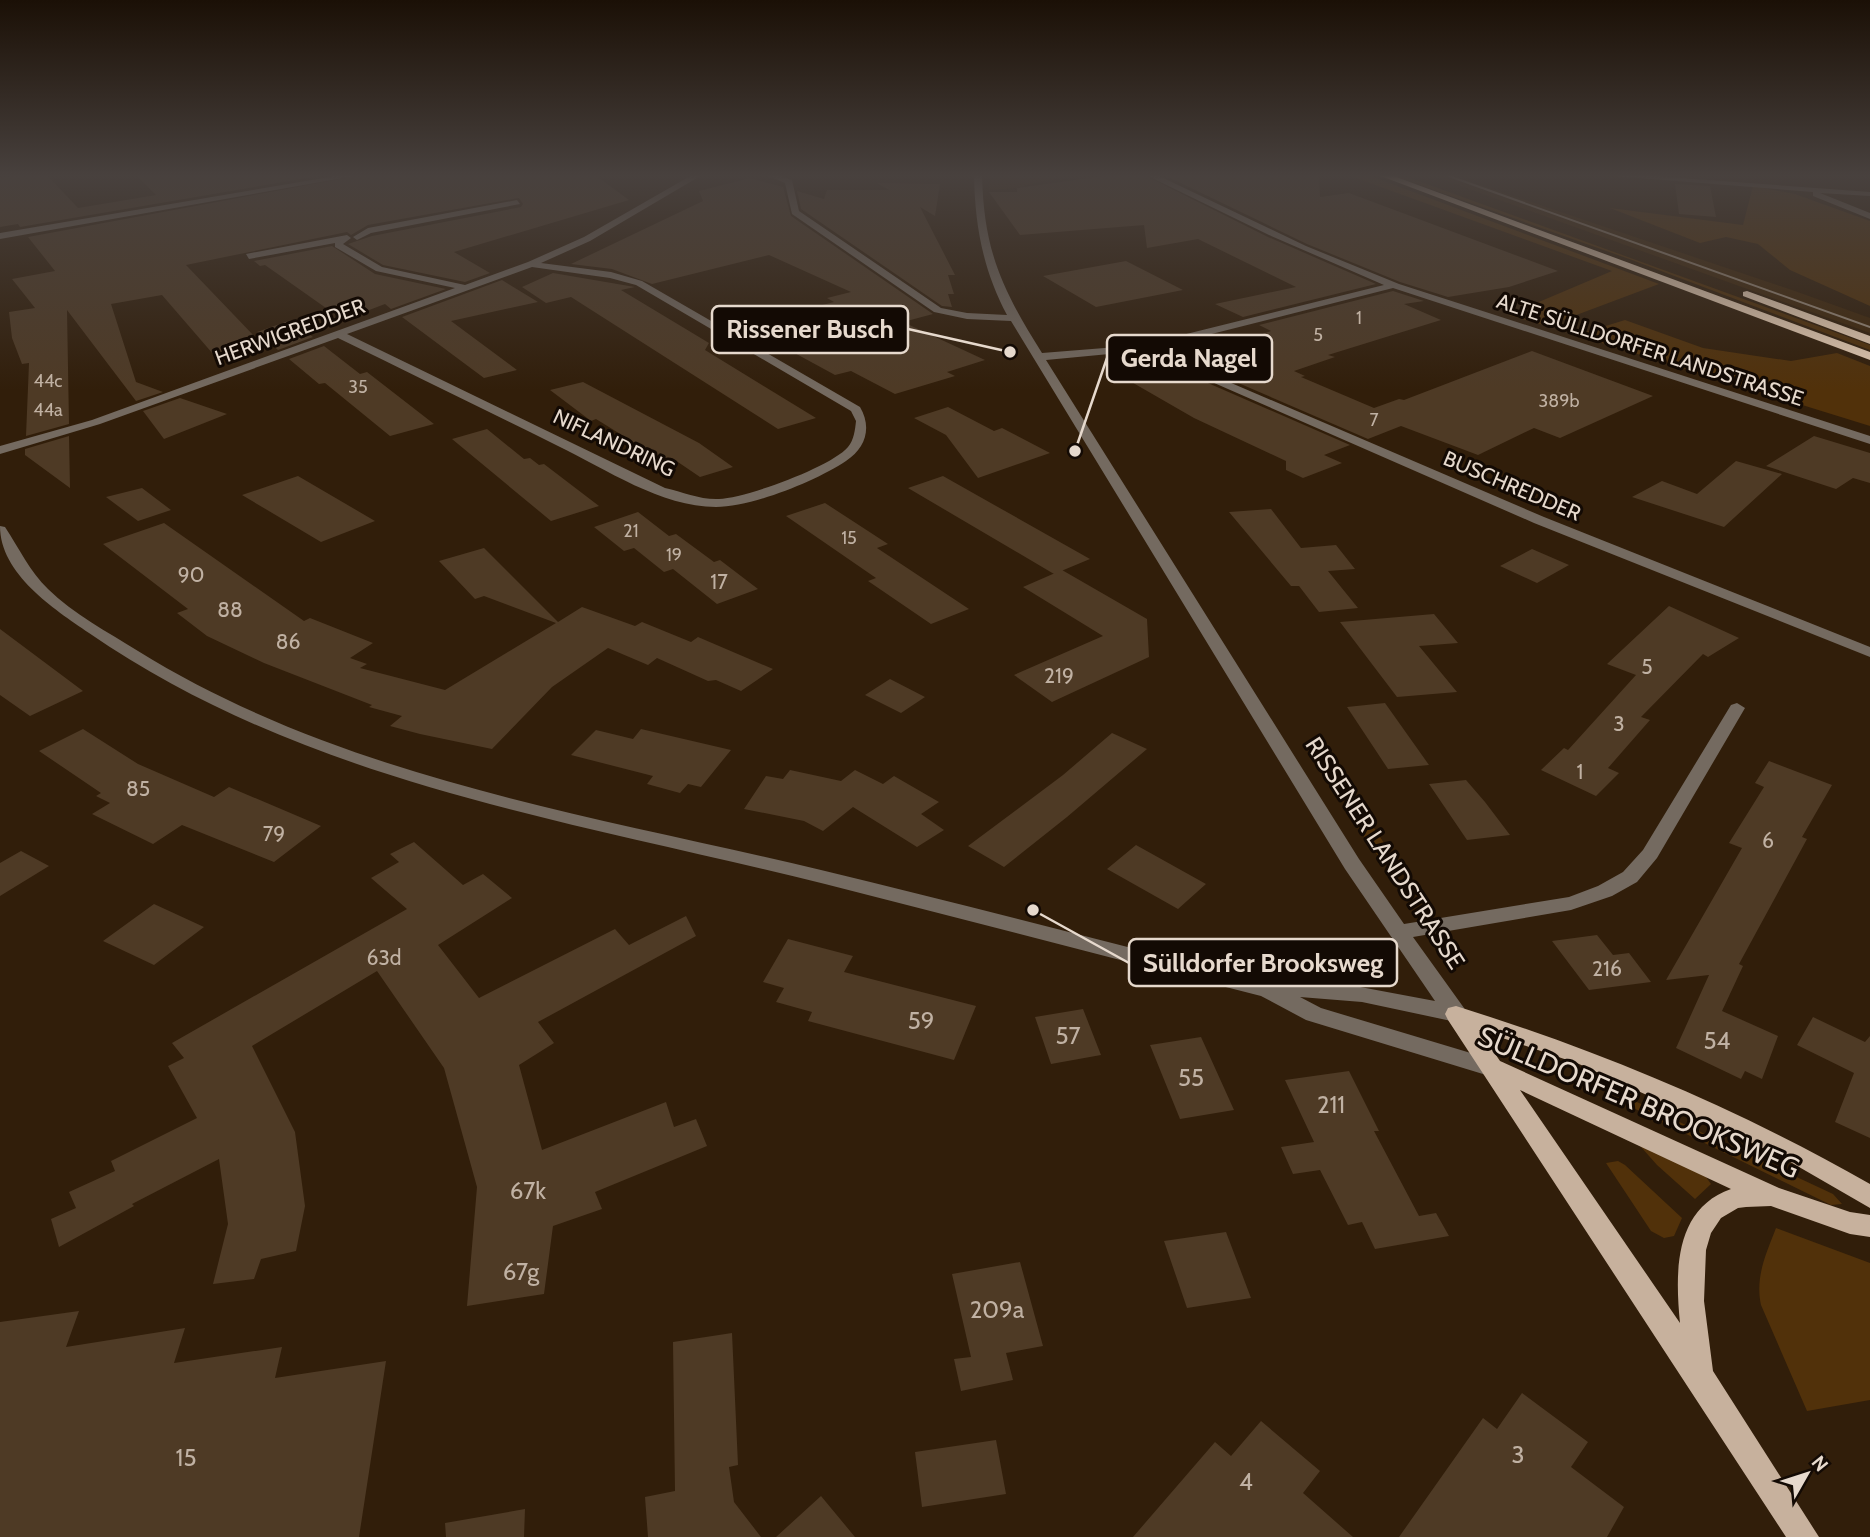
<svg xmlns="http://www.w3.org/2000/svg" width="1870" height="1537" viewBox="0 0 1870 1537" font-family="Cabin,sans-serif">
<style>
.built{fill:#3f270b}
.green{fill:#51310a}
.building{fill:#4e3a25}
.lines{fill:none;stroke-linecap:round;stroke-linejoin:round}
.minor{fill:#746a60;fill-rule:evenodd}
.major{fill:#c7b19d;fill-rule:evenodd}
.highway{fill:#e7ceb5;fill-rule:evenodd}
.tram{stroke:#978878;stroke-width:2}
.labels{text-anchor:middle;stroke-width:6;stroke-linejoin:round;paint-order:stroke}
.far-number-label{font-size:18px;fill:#c0b1a3}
.far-street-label{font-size:21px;fill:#e6d9cd;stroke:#130a04}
.number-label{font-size:21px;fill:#c0b1a3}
.street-label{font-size:24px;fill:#e6d9cd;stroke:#130a04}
.near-number-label{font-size:24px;fill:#c0b1a3}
.near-street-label{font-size:28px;fill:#e6d9cd;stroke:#130a04}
.leader{fill:none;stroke:#e6d9cd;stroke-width:2.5}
.callout-dot{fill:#e6d9cd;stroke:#130a04;stroke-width:2.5}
.callout{fill:#130a04;stroke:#e6d9cd;stroke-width:2.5}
.callout-label{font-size:26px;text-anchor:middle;font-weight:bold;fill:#e6d9cd}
</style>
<rect width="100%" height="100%" fill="#311e0a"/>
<path class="built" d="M990,175H1068L1016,188L989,190Z
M1430,175H1451L1795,291L1870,318V333Z"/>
<path class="green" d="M1348,175H1368L1659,284L1547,326L1508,315L1612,271Z
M1391,175H1402L1870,345V350L1632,260Z
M1753,186L1795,194L1870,221V306L1790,270L1758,244L1726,237L1700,243L1610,208L1743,225Z
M1625,320L1703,348L1791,361L1837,353L1870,366V426L1576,335Z
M1358,804L1396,861L1383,863L1346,811Z
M1622,1095L1833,1194L1842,1204L1831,1205L1623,1103Z
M1634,1139L1706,1177L1711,1184L1695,1199L1657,1165Z
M1618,1161L1625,1165L1682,1218L1674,1236L1664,1238L1651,1231L1606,1163Z
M1776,1228L1870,1263V1400L1807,1411L1761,1305C1755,1277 1766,1254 1776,1228Z"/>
<path class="building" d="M22,175H47L78,208L156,195L136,175H324L20,227L18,224L0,227V178Z
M362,175H595L629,200L454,252L490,273L465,282L383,265L348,244L372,236L521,207L523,204L519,198L368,225L351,235L347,232L186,265L259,341L213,354L162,295L111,304L136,382L163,392L136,401L67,310L69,424L26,436L29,363L22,364L12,338L9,312L35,308L12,279L55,271L28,237Z
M1111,175H1144L1268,237L1376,284L1243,317L1215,304L1296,287L1198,239L1147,248L1144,225L1020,235L989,192H1017V188Z
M1164,175H1319L1320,197L1349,193L1558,271L1509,287L1448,297L1400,282L1307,244Z
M750,178L783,187L791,216L933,314L903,322L985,360L947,372L955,376L895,394L851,371L835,375L743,325L834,302L827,298L851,292L769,255L652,284L612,269L571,264L703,201L699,191Z
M877,183L940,184L935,216L920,207L955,275H948L954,294H948L952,307L942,306L801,209L797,191L824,199L827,190H889Z
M1675,184L1710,186L1716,217L1679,214Z
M332,246L375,274L446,289L391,309L385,304L343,320L265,265L260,266L254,261Z
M1126,261L1183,290L1096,307L1043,276Z
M553,273L635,287L621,290L709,343L705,350L816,418L778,429L571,297L546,303L522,287Z
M502,280L538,302L451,321L517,370L484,378L402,317Z
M1393,291L1424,301L1404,304L1441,320L1328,355L1335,357L1294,371L1305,376L1301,377L1374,408L1399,399L1404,400L1532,351L1653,396L1560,438L1534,428L1478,455L1401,426L1368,439L1185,360L1271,331L1259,325Z
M291,320L313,337L278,350L257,332Z
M324,346L360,374L367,372L434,424L390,436L325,383L319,384L289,359Z
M1169,366L1350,445L1324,455L1342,463L1303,478L1286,470V461L1194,418L1128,380Z
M583,382L699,443L733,467L700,477L672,458H659L596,419L591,421L550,390Z
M180,398L227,414L164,439L143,411Z
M948,407L994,431L1002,428L1050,453L978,478L946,435L914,418Z
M487,429L524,459L530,458L539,465L544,464L599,506L551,521L452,439Z
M69,436L70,488L25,455V449Z
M1814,436L1870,453V483L1853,478L1836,489L1766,466Z
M1736,461L1782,474L1724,527L1632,497L1662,481L1697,494Z
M298,476L375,521L321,542L242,495Z
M943,476L1090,559L1054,574L908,488Z
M142,488L171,510L138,521L106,497Z
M825,503L888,544L877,548L969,609L931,624L868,581L876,578L786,516Z
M1271,509L1301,548L1336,545L1355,569L1328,571L1358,608L1319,612L1299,586H1291L1229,512Z
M638,512L669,536L676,534L714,562L720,560L758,589L717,604L673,569L664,572L634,548L624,551L594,527Z
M164,523L304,621L310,618L373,643L350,658L367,664L360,668L445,690L556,623L484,596L475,599L439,561L484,548L558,622L582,607L635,626L642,622L691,642L698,637L773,669L741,691L716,680L708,681L657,658L648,665L608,648L552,687L492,749L420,734L390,726L402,716L369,707L372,705L264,663L207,636L177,613L188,609L103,544Z
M1532,549L1569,565L1537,583L1500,566Z
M1062,570L1147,619L1149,657L1052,702L1014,675L1103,636L1023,587Z
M1669,606L1739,638L1708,657L1703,654L1641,717L1650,720L1608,768L1619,773L1596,796L1541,770L1564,748L1568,750L1636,675L1607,664Z
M1434,614L1458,643L1419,646L1457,692L1397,697L1340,622Z
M0,629L83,691L30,716L0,695Z
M890,679L925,697L901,713L865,695Z
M1385,703L1429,765L1388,769L1347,707Z
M83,729L138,764L214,797L229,787L321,826L274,862L182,825L153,844L92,814L110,803L96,796L101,793L39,751Z
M641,729L731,750L701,787L688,784L680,793L647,784L653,776L571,755L596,730L633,739Z
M1112,733L1147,749L1067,817L1004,867L968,846L1063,775Z
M1769,761L1832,785L1802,837L1807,839L1739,964L1743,966L1722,1011L1778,1036L1762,1079L1745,1071L1741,1079L1676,1048L1709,975L1666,980L1742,848L1729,843L1764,787L1755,783Z
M790,770L841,781L855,770L883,784L894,776L939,802L921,814L944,830L917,847L853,807L823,831L804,821L744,809L766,776L783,779Z
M1466,780L1485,802L1510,835L1467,840L1429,784Z
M414,842L463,885L483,874L512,898L438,945L479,998L615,929L629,945L686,916L696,936L538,1022L554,1043L519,1065L542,1150L666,1102L674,1127L696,1119L707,1146L595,1192L602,1209L553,1226L544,1294L467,1306L477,1187L444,1068L377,971L252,1046L295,1132L305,1206L296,1251L261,1259L254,1279L213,1284L228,1224L219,1159L132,1204L134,1206L59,1247L51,1219L76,1208L69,1192L115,1171L111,1161L197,1118L168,1066L184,1058L172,1043L407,909L371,878L399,862L390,854Z
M1136,845L1206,884L1178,909L1107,869Z
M21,851L49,866L0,896V863Z
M154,904L204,927L154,965L103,941Z
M1597,935L1613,955L1629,953L1651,982L1589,990L1552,941Z
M788,939L853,956L844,972L976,1006L954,1060L808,1021L812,1012L776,1002L784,988L763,982Z
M1083,1009L1101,1055L1051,1064L1035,1017Z
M1813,1017L1865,1042L1870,1036V1138L1835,1122L1854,1073L1797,1045Z
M1201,1037L1234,1110L1180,1119L1150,1045Z
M1349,1071L1379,1131H1374L1419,1216L1436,1213L1449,1236L1375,1249L1362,1222L1348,1225L1320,1170L1293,1174L1281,1147L1314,1142L1285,1080Z
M1226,1232L1251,1298L1187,1308L1164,1241Z
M1020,1262L1043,1346L1006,1353L1013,1380L961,1391L954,1359L971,1357L952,1274Z
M79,1311L66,1347L185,1328L174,1363L282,1347L275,1378L386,1361L359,1537H0V1322Z
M732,1333L738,1465L729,1467L734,1502L761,1537H648L645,1497L675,1491L673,1342Z
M1522,1393L1588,1442L1571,1467L1624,1507L1607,1537H1399L1483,1418L1497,1429Z
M1261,1421L1320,1471L1303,1493L1353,1537H1133L1215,1442L1231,1456Z
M996,1440L1006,1494L922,1507L915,1452Z
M821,1496L855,1537H776Z
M525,1509L524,1537H446L445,1523Z"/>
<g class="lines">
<path class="minor" d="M341,175H360L0,239V233Z
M692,175H702L590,241L541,263L611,272L642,281L860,407C872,427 866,448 846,461C816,481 752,507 716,507C661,507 606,469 558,446C485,410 412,374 338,338L100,424L0,454V446L92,420L455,288L376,271L335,247V243L249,259L246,254L347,235L351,238L343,244L382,267L465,285L528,262L584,237ZM532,267L610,278L636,285L851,411L856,421C855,430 854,440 848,447C831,467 746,498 719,499C701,500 683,492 665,488L347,334Z
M766,175H778L792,180L799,211L941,308L967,313L1007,315C983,270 975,226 974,175H982C984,252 1002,289 1042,353L1142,345L1384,285L1269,235L1146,175H1157L1306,246L1399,284L1870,436V444L1393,288L1152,349L1544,517L1870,647V657L1534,523L1141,351L1046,360L1359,859L1404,924L1569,897L1598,886L1623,872L1643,850L1731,705L1737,703L1745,708L1657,858L1637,882L1612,896L1571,910L1413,937L1464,1008L1467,1014L1464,1020L1456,1022L1362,1002L1300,997L1321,1008L1504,1063L1507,1069L1504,1075L1496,1078L1306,1020L1261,996C1116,959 971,921 825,884C573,821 308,784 89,633C54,609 0,574 0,526L5,527C19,548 30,572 48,589C73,614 108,632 138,651C345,779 588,814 821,870C970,906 1118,945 1267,982L1339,983L1435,1001L1345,869L1011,321L967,319L934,312L792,214L785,183Z
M1601,175H1640L1870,192V196L1820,193L1870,213V219L1813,196V192Z
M517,200L520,204L371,233L357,240L353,237L368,228Z"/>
<path class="major" d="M1456,1006C1600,1051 1739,1109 1870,1184V1208L1780,1156L1579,1064L1479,1030L1500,1061L1779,1188L1850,1212L1870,1215V1237L1850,1234L1771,1206L1746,1207L1738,1208L1721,1218L1711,1233L1706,1250L1704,1301L1713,1371L1819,1537H1786L1448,1020L1445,1014L1448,1008ZM1520,1090L1731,1189C1674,1209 1675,1272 1680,1323Z"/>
<path class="highway" d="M1378,175H1391L1870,352V360Z
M1747,291L1870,336V344L1743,296V292Z"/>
<path class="tram" d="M1446,175L1870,327"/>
</g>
<linearGradient id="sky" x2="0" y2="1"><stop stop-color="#1b1006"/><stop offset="0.45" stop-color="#48413e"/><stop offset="1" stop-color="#48413e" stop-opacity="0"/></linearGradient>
<rect width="1870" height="390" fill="url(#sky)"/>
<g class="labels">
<g class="far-number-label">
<text x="1359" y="324">1</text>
<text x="1318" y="341">5</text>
<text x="48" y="387">44c</text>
<text x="358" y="393">35</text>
<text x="1559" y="407">389b</text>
<text x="48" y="416">44a</text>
<text x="1374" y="426">7</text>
<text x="631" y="537">21</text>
<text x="849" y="544">15</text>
<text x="674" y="561">19</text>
</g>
<g class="far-street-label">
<text transform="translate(290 332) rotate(-20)" y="7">HERWIGREDDER</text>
<text transform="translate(1650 350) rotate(18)" y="7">ALTE SÜLLDORFER LANDSTRASSE</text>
<text transform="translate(614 443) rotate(25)" y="7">NIFLANDRING</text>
<text transform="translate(1512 486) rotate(23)" y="7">BUSCHREDDER</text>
</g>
<g class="number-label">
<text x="191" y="582">90</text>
<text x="719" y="589">17</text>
<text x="230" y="617">88</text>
<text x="288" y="649">86</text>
<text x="1647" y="674">5</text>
<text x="1059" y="683">219</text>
<text x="1619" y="731">3</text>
<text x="1580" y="779">1</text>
<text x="138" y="796">85</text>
<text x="274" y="841">79</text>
<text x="1768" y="848">6</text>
<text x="384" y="965">63d</text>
<text x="1607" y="976">216</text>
</g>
<g class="street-label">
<text transform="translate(1385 853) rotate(57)" y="8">RISSENER LANDSTRASSE</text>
</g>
<g class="near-number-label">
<text x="921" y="1029">59</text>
<text x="1068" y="1044">57</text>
<text x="1717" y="1049">54</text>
<text x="1191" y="1086">55</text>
<text x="1331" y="1113">211</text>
<text x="528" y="1199">67k</text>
<text x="521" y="1280">67g</text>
<text x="997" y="1318">209a</text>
<text x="1518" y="1463">3</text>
<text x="186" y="1466">15</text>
<text x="1246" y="1490">4</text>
</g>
<g class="near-street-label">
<text transform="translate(1639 1102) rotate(23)" y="10">SÜLLDORFER BROOKSWEG</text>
</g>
</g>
<path class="leader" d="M1010 352L908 329M1075 451L1107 358M1033 910L1129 963"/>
<g class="callout-dot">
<circle cx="1010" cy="352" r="7"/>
<circle cx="1075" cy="451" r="7"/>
<circle cx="1033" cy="910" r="7"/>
</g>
<g class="callout">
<rect x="712" y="306" width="196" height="47" rx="7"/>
<rect x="1107" y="335" width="165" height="47" rx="7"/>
<rect x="1129" y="939" width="268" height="47" rx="7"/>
</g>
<g class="callout-label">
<text x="810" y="338">Rissener Busch</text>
<text x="1189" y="367">Gerda Nagel</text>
<text x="1263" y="972">Sülldorfer Brooksweg</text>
</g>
<g transform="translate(1807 1474) rotate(51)" stroke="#130a04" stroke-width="5" paint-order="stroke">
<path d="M0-5L12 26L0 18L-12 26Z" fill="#e6d9cd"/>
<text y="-10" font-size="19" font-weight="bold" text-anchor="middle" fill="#e6d9cd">N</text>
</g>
</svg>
